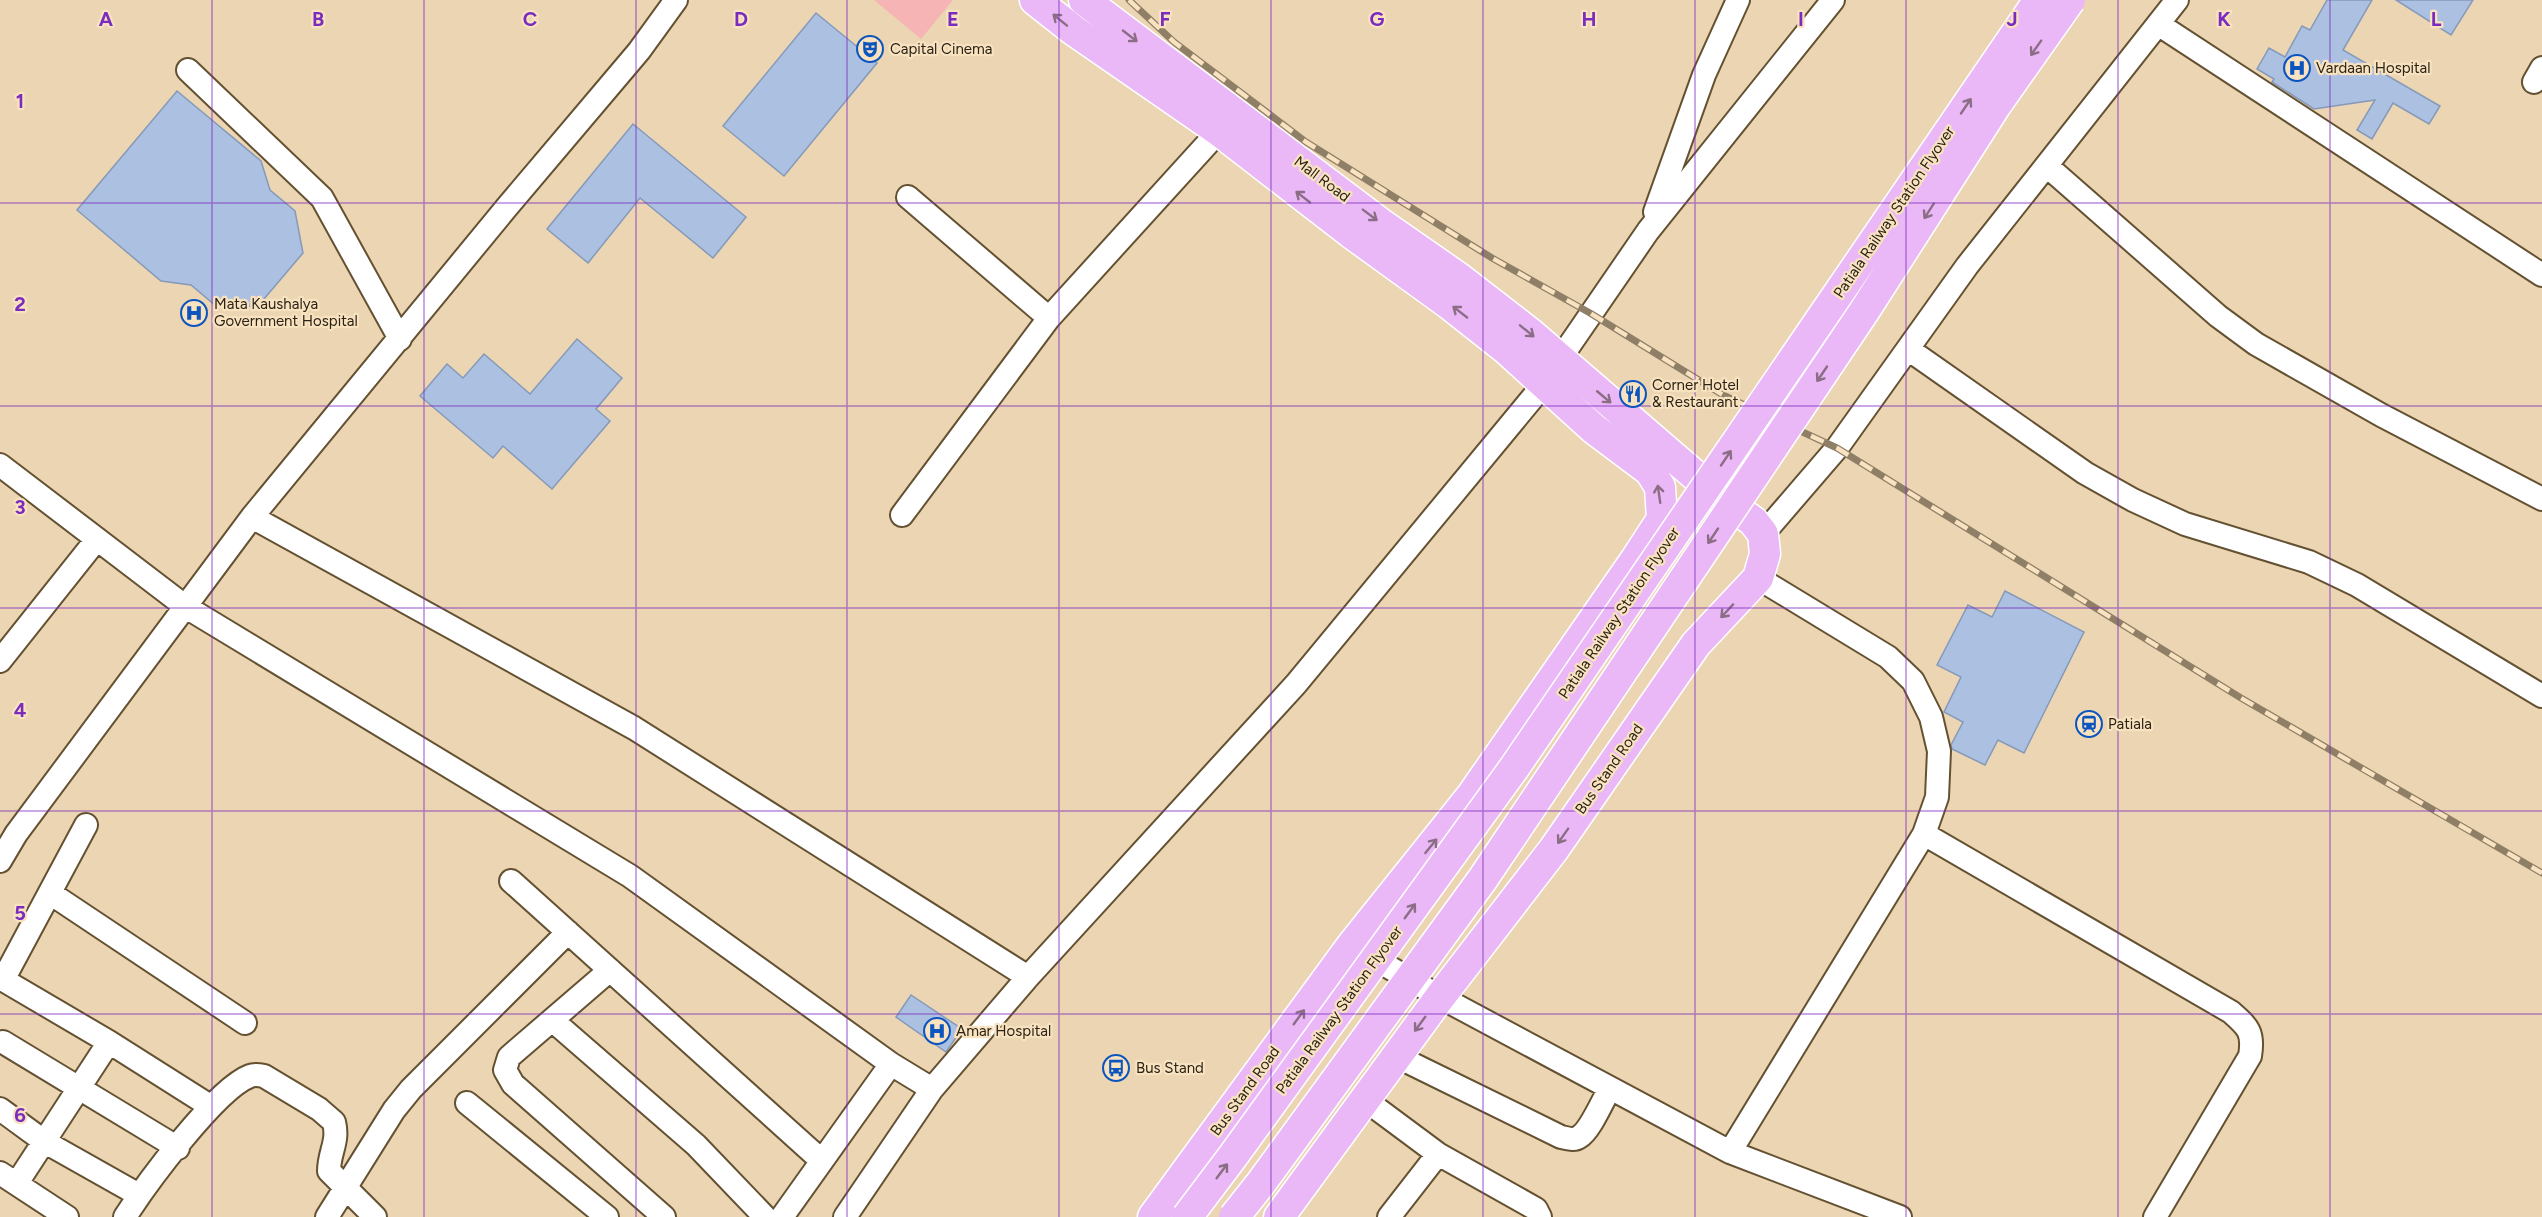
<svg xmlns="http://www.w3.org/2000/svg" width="2542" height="1217" viewBox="0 0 2542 1217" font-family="Figtree,sans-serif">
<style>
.green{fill:#f6b5b4}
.building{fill:#acc0e1;stroke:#8599b9;stroke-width:1.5}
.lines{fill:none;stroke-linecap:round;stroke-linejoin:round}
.minor-casing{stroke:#645132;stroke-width:26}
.major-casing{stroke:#fff;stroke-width:33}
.minor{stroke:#fff;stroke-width:22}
.major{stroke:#ebb8f7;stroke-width:30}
.rail-casing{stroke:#8f7f67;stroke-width:7}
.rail{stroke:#f8e2bf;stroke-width:4.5;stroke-dasharray:14;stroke-linecap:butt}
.major-bridge-casing{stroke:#fff;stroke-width:33;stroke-linecap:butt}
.major-bridge{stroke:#ebb8f7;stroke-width:30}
.oneway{stroke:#8b6e86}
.grid{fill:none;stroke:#7b2cbf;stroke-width:1.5;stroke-opacity:0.55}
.labels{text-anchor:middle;stroke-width:4.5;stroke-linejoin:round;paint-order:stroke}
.poi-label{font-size:15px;fill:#2b2316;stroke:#f8e2bf;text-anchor:start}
.street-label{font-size:15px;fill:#2b2316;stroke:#f8e2bf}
.grid-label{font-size:20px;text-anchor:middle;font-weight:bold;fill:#7b2cbf;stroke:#f8e2bf;stroke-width:4.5;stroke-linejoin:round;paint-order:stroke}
</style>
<rect width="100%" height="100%" fill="#ebd5b2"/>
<path class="green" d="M874,0H953L921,39Z"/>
<path class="building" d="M2327,0H2372L2343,50L2440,106L2429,124L2393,103L2372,139L2357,130L2375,100L2314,109L2272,82L2274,79L2257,69L2269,48L2285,57L2302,26L2310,30Z
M2396,0H2473L2451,35Z
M816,13L877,63L784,176L723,126Z
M177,91L261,161L270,190L295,211L303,253L258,306H216L191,285L161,281L77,210Z
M633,124L746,217L713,258L640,198L588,263L547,229Z
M577,339L622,378L596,409L610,421L552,489L503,446L493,458L420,396L447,364L463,378L484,354L530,394Z
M2005,591L2084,632L2024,753L1998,740L1985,765L1952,749L1951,745L1963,722L1944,712L1961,677L1937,665L1968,605L1992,617Z
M911,995L962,1029L946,1052L896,1017Z"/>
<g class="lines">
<defs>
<path id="minor" d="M2158,24L2542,275
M188,70L322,198L400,339
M2534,82L2542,68
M2047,166L2218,316L2256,344L2381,415L2542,499
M908,197L1049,318
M1655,212L1704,75L1738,0
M1908,349L2085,473L2133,500L2185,524L2309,562L2357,585L2542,696
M1560,359L1648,231L1833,0
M0,465L186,607L630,876L891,1064L932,1089L845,1217
M902,515L1049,318L1219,131
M252,517L634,728L1028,977
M1763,534L1837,448L1967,266L2177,0
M1758,578L1888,657L1913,681L1931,717L1939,751L1937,797L1924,834L2231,1012C2248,1027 2254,1032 2250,1056L2155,1217
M0,661L97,539
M0,861L16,834L252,517L507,207L639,51L676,0
M511,881L822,1161
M50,893L245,1023
M1363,952L1440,997L1730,1152L1900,1217
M610,970L509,1057L505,1070L513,1084L664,1217
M0,978L109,1042L210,1106
M3,980L86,825
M552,1020L696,1145L765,1217
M3,1042L178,1148
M1396,1056L1561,1137C1567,1138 1574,1141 1579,1137C1590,1131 1603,1100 1610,1088
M932,1089L1028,977L1296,684L1544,384
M1364,1099L1438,1154L1536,1209L1540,1217
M467,1103L607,1217
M0,1109L45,1142L139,1195
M1730,1152L1924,834
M0,1173L67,1217
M17,1183L109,1042
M125,1217C146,1184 216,1089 250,1076C255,1074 259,1075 264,1076L319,1109L334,1122C339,1142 329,1152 329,1171L375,1217
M327,1217L394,1110L411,1089L568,932
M782,1217L891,1064
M1389,1217L1438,1154"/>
<path id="major" d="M1035,0L1073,30L1219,131L1351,233L1449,304L1506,349L1594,429L1650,471L1660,487L1662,519L1636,559L1472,795L1352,945L1153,1217
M1084,0L1380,223L1459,278L1530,333L1727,503L1753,521L1763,534L1765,554L1758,578L1696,644L1554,849L1440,997L1279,1217"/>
</defs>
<use href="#minor" class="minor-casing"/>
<use href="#major" class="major-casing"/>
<use href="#minor" class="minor"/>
<use href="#major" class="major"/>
<defs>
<path id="rail" d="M1129,0L1174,42L1306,142L1492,258L1590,313L1723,395L1837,448L2241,698L2542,873"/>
</defs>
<use href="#rail" class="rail-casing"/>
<use href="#rail" class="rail"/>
<defs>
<path id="major-bridge" d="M1187,1217L1233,1156L1514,768L2039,0
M1234,1217L1261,1183L1482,880L1865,310L1996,105L2070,0"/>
</defs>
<use href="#major-bridge" class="major-bridge-casing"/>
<use href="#major-bridge" class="major-bridge"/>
</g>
<defs><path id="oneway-shaft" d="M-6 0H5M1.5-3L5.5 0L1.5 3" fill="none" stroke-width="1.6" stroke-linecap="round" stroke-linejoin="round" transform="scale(1.5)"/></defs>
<g class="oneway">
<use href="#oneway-shaft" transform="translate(1060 20) rotate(-141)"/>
<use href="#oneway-shaft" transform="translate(1130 36) rotate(38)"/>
<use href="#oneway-shaft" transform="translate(2036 48) rotate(125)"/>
<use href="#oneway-shaft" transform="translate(1966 106) rotate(-56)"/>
<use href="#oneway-shaft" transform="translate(1303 197) rotate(-142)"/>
<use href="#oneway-shaft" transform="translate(1929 211) rotate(123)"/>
<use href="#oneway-shaft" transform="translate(1370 215) rotate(37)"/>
<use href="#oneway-shaft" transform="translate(1460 312) rotate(-142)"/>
<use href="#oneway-shaft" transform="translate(1527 331) rotate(39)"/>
<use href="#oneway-shaft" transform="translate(1822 374) rotate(124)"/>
<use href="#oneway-shaft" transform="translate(1604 397) rotate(40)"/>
<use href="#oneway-shaft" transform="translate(1726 458) rotate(-56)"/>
<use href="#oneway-shaft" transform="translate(1659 494) rotate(-98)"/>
<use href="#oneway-shaft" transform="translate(1713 536) rotate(124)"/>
<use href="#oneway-shaft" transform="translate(1727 611) rotate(133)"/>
<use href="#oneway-shaft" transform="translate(1563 836) rotate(125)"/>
<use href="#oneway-shaft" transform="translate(1431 846) rotate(-51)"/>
<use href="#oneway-shaft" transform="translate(1410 911) rotate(-54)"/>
<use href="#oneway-shaft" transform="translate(1299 1017) rotate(-54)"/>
<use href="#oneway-shaft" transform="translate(1420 1024) rotate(126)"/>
<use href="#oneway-shaft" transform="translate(1222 1171) rotate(-53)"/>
</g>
<path class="grid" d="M212,0V1217M424,0V1217M636,0V1217M847,0V1217M1059,0V1217M1271,0V1217M1483,0V1217M1695,0V1217M1906,0V1217M2118,0V1217M2330,0V1217M0,203H2542M0,406H2542M0,608H2542M0,811H2542M0,1014H2542"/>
<defs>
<symbol id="theatre-ring" viewBox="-11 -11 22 22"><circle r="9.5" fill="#f8e2bf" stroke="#0c54be" stroke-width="1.5"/><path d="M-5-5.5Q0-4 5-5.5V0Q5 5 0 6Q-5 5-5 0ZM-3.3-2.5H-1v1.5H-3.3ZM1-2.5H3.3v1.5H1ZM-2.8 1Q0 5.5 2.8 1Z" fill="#0c54be"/></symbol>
<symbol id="hospital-ring" viewBox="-11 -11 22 22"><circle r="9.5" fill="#f8e2bf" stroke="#0c54be" stroke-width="1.5"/><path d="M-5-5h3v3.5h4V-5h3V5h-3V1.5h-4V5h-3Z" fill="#0c54be"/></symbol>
<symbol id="restaurant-ring" viewBox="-11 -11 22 22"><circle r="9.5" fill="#f8e2bf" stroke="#0c54be" stroke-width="1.5"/><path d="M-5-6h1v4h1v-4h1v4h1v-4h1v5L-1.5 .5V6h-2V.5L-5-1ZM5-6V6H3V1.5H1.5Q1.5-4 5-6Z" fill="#0c54be"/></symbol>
<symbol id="station-ring" viewBox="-11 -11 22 22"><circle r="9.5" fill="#f8e2bf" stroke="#0c54be" stroke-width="1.5"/><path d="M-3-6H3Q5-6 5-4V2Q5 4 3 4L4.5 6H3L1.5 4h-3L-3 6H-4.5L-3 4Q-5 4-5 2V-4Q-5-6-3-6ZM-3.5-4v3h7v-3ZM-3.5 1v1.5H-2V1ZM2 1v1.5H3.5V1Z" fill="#0c54be"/></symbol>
<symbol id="bus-ring" viewBox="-11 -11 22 22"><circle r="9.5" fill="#f8e2bf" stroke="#0c54be" stroke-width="1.5"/><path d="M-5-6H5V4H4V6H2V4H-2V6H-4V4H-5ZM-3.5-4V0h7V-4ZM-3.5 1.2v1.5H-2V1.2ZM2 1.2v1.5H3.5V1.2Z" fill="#0c54be"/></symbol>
</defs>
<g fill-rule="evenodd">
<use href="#theatre-ring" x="855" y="34" width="30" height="30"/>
<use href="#hospital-ring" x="2282" y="53" width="30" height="30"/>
<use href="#hospital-ring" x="179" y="298" width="30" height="30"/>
<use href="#restaurant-ring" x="1618" y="379" width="30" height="30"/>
<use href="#station-ring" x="2074" y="709" width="30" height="30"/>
<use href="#hospital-ring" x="922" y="1016" width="30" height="30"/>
<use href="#bus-ring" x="1101" y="1053" width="30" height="30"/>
</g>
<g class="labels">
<g class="poi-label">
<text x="890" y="54">Capital Cinema</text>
<text x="2316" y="73">Vardaan Hospital</text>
<text x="214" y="309">Mata Kaushalya<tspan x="214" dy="17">Government Hospital</tspan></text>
<text x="1652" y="390">Corner Hotel<tspan x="1652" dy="17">&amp; Restaurant</tspan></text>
<text x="2108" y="729">Patiala</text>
<text x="956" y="1036">Amar Hospital</text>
<text x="1136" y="1073">Bus Stand</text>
</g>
<g class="street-label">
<text transform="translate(1322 179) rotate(37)" y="5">Mall Road</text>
<text transform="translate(1894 212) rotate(-56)" y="5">Patiala Railway Station Flyover</text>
<text transform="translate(1619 613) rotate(-56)" y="5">Patiala Railway Station Flyover</text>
<text transform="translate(1609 769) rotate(-55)" y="5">Bus Stand Road</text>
<text transform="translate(1339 1010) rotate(-54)" y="5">Patiala Railway Station Flyover</text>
<text transform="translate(1245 1091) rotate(-54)" y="5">Bus Stand Road</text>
</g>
</g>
<g class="grid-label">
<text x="106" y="26">A</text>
<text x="318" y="26">B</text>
<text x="530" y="26">C</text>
<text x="741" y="26">D</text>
<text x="953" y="26">E</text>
<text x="1165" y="26">F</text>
<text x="1377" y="26">G</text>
<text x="1589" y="26">H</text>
<text x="1801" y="26">I</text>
<text x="2012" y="26">J</text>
<text x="2224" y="26">K</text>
<text x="2436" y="26">L</text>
<text x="20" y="108">1</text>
<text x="20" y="311">2</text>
<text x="20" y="514">3</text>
<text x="20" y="717">4</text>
<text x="20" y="920">5</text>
<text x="20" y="1122">6</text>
</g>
</svg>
